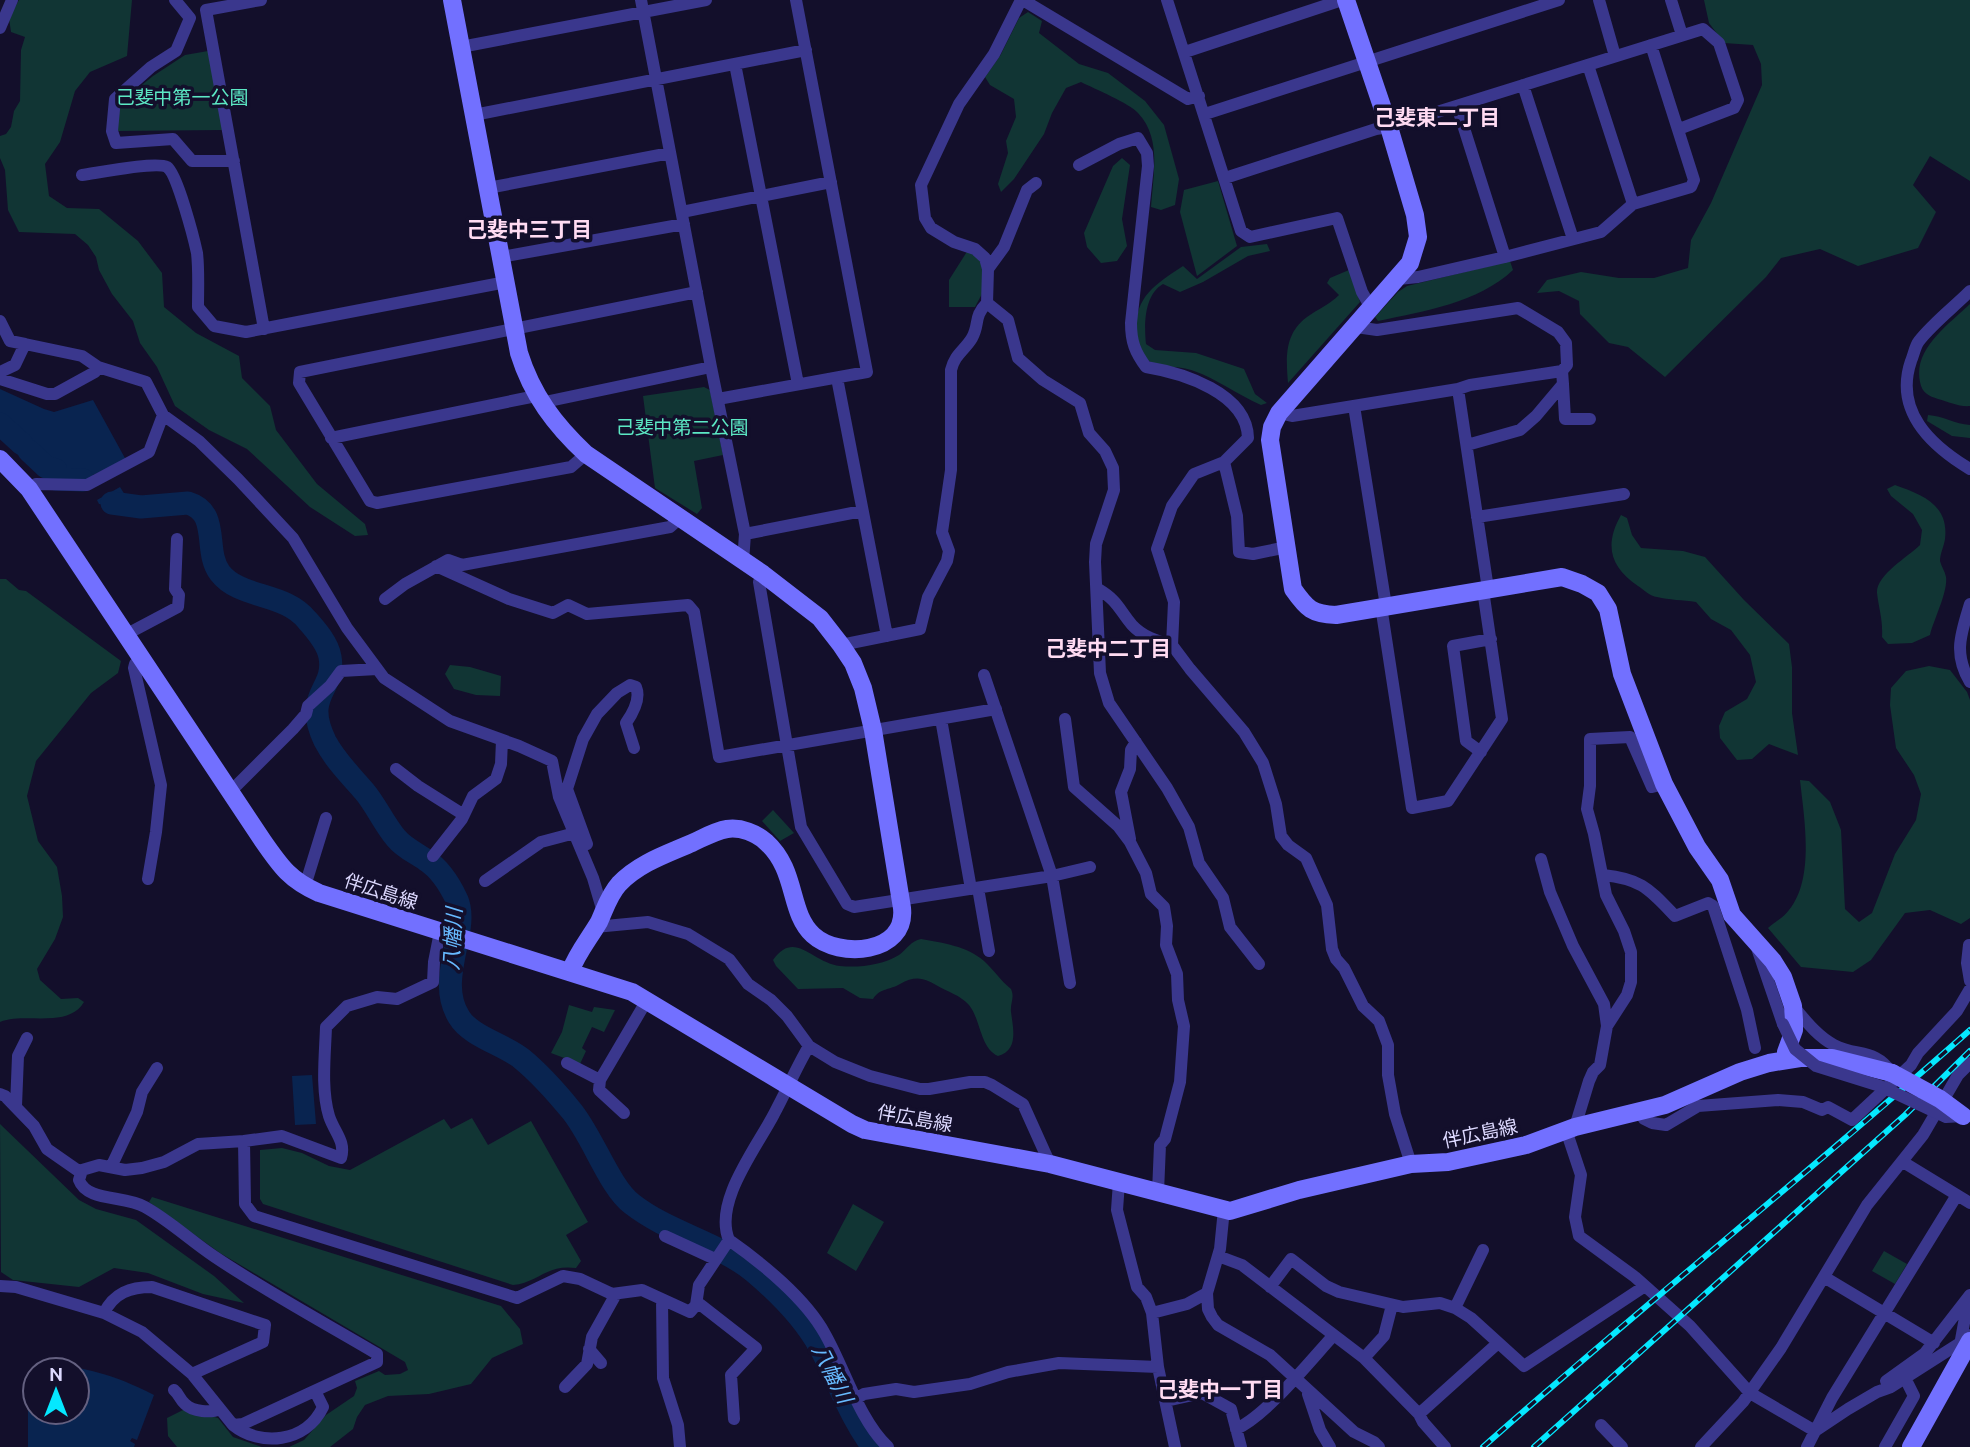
<svg xmlns="http://www.w3.org/2000/svg" width="1970" height="1447" viewBox="0 0 1970 1447" font-family="Ubuntu,'Noto Sans JP',sans-serif">
<style>
.green{fill:#113534}
.water{fill:#092450}
.lines{fill:none;stroke-linecap:round;stroke-linejoin:round}
.stream{stroke:#092450;stroke-width:3.5}
.river{stroke:#092450;stroke-width:23}
.street{stroke:#3a378d;stroke-width:12}
.secondary{stroke:#7270ff;stroke-width:18}
.rail-casing{stroke:#05e8ff;stroke-width:6}
.rail{stroke:#130f2b;stroke-width:3.5;stroke-dasharray:10;stroke-linecap:butt}
.street-bridge{stroke:#3a378d;stroke-width:12}
.secondary-bridge{stroke:#7270ff;stroke-width:18}
.labels{text-anchor:middle;stroke-width:7;stroke-linejoin:round;paint-order:stroke}
.park-label{font-size:19px;fill:#5ce8c4;stroke:#130f2b}
.street-label{font-size:19px;fill:#ddd9ff;stroke:#130f2b}
.neighbourhood-label{font-size:21px;font-weight:bold;fill:#ffdbf2;stroke:#130f2b}
.water-label{font-size:21px;font-style:italic;fill:#67baff;stroke:#130f2b}
</style>
<rect width="100%" height="100%" fill="#130f2b"/>
<path class="green" d="M19,0H132L127,56L90,72L75,91L60,142L45,164L49,196L67,208L99,209L138,241L162,273L164,307L196,333L239,356L242,378L270,406L276,430L317,484L365,524L368,535L355,536L310,507L247,449L209,430L175,406L157,367L140,343L133,321L112,294L99,270L96,257L88,245L75,234L19,232L8,210L5,170L0,158V136L6,134L11,127L14,111L20,101L21,50L25,37L11,32L9,18Z
M1704,0H1970V181L1930,156L1913,185L1936,212L1918,248L1858,266L1820,249L1781,258L1766,277L1665,377L1628,347L1609,343L1580,314L1579,301L1559,291L1537,293L1547,280L1581,272L1619,278H1654L1688,268L1691,240L1711,203L1762,85L1761,64L1753,45L1724,43L1709,23Z
M1028,12L1042,21L1039,33L1079,64L1108,73L1145,101L1164,125L1179,179L1175,205L1161,210L1151,207C1153,176 1162,138 1138,113C1129,103 1095,89 1081,82L1066,88L1052,113L1044,134L1014,179L1001,192L998,184L1008,153L1006,141L1016,117L1014,99L990,85L985,77L1000,56L1019,18Z
M208,51L223,130L116,131L120,107L127,97L153,76L185,55Z
M1122,158L1130,165L1122,219L1127,246L1117,261L1101,263L1087,247L1084,233L1113,166Z
M1218,181L1237,246L1197,276L1180,212L1184,190Z
M1267,244L1270,251L1248,256L1203,282L1180,292L1163,284C1144,295 1144,325 1146,344L1155,350L1196,353L1244,369L1255,394L1267,403L1261,405C1238,395 1217,379 1194,371C1179,365 1161,369 1147,360C1141,355 1136,344 1136,336C1134,297 1153,286 1183,266L1197,279L1241,247Z
M968,250L983,260L984,290L975,307H949V280Z
M1510,261L1513,270C1478,303 1424,311 1378,321L1375,317L1398,292L1407,286Z
M1349,270L1360,302L1288,383C1286,358 1284,334 1307,317C1318,309 1329,305 1339,295L1327,283L1330,278Z
M1970,304V406C1959,407 1949,402 1938,399C1929,396 1922,393 1920,382C1913,349 1948,325 1970,304Z
M704,387L710,390L723,455L694,461L702,508L697,514L655,488L643,396Z
M1928,415C1943,416 1955,424 1970,425V438L1952,436L1927,421Z
M1895,485C1923,495 1949,505 1945,539C1944,546 1940,554 1940,561C1941,566 1945,571 1946,577C1948,592 1934,619 1930,635L1912,643L1888,644L1882,637C1883,619 1879,610 1877,593C1876,575 1908,557 1920,545L1922,530L1913,514L1891,496L1887,489Z
M1621,515L1627,518L1632,535L1641,548L1683,551L1705,557L1744,600L1789,644L1792,667V713L1798,755L1769,744L1752,759L1737,760L1720,738L1719,726L1725,712L1747,699L1756,682L1750,655L1731,630L1711,619L1696,602C1683,600 1669,600 1657,597C1650,596 1644,590 1638,586C1610,567 1604,545 1621,515Z
M0,579H6L19,590L26,591L121,661L118,673L91,693L36,761L27,796L38,841L57,867L62,896L63,917L55,939L37,969L40,980L61,999L78,998L84,1002C68,1029 26,1012 0,1022Z
M450,665L470,667L501,676L500,696L476,695L454,689L445,674Z
M1929,666L1950,670L1967,692L1970,700V918L1961,924L1930,910L1905,913L1871,960L1853,972L1801,967L1768,928C1775,922 1784,917 1789,910C1815,878 1804,818 1800,780L1809,781L1830,802L1841,830L1845,909L1859,922L1872,913L1895,854L1916,820L1921,794L1914,775L1896,748L1890,705L1891,688L1906,671Z
M773,810L794,833L780,841L762,821Z
M921,939C943,943 967,946 984,961C993,969 1001,981 1011,989C1015,998 1010,1003 1011,1012C1013,1028 1019,1050 998,1056C980,1048 981,1020 969,1005C960,995 948,992 936,985C923,977 914,976 900,984C890,990 880,988 873,999L860,998L843,988L798,989L776,966L773,960C795,929 812,963 840,966C859,968 883,965 899,955C907,949 911,941 921,939Z
M569,1005L592,1012L594,1007L615,1010L604,1032L592,1027L582,1048L586,1051L580,1064L551,1053L562,1032Z
M472,1118L488,1145L531,1121L588,1222L566,1235L581,1261L576,1268C546,1264 538,1283 513,1285L263,1204L260,1199V1150L282,1148L302,1153L329,1166L350,1170L444,1119L451,1129Z
M0,1124L79,1200L96,1209L136,1220L214,1276L244,1303L203,1294L148,1273L114,1268L79,1287L13,1280L1,1272Z
M152,1197L501,1306L520,1329L523,1344L492,1358L471,1384L429,1394L388,1396L365,1405L357,1417L353,1429L330,1447H289L304,1440L326,1415L354,1396L357,1388L355,1381L379,1371L385,1375L400,1374L408,1370L405,1362L220,1253L149,1202Z
M853,1204L884,1222L856,1271L827,1253Z
M1884,1251L1907,1264L1895,1284L1872,1271Z
M185,1409L218,1418L233,1437L262,1447H177L168,1436L167,1418Z"/>
<path class="water" d="M0,389L44,409L54,412L93,400L126,460L84,479L57,480V469L47,466L30,450L33,446L23,443L0,423Z
M120,487L130,503L141,507L127,509L99,504L97,500Z
M312,1075L316,1124L295,1125L292,1076Z
M42,1362C89,1369 111,1373 154,1395L137,1440L132,1438L130,1441L135,1444L134,1447H28V1405H35V1412H77V1370H39Z"/>
<g class="lines">
<path class="stream" d="M0,426L21,445
M28,452L34,456"/>
<path class="river" d="M0,424L22,444
M29,451L46,467L56,470V479L83,480
M112,503L141,507L188,503C221,513 203,551 220,573C240,599 285,592 307,620C316,630 328,644 330,657C336,691 302,693 325,741C335,760 350,775 364,791C376,805 384,824 396,838C404,848 416,853 426,860C440,869 450,885 457,900C470,931 435,979 459,1017C470,1036 505,1045 522,1059C539,1073 556,1092 570,1109C592,1134 609,1187 632,1204C669,1233 717,1242 753,1271C778,1292 804,1318 820,1347C838,1380 850,1417 873,1447"/>
<path class="street" d="M175,0L190,18L176,51L151,67L115,99L112,131L116,143L173,139L192,161H234
M261,0L206,10L264,329
M641,0L711,367L745,534L743,562
M1021,0L994,54L959,104L921,185L925,218L931,228L954,242L975,249L985,258L988,269L987,303L1008,320L1018,358L1043,380L1080,403L1089,433L1105,451L1113,468L1114,490L1096,544L1095,562L1100,673L1109,703L1167,788L1189,827L1199,863L1223,898L1230,927L1259,964
M1023,0L1188,99L1199,96
M1167,0L1241,231L1250,237L1337,218L1362,292L1371,308
M1599,0L1615,56
M1671,0L1682,35
M0,28L12,0
M461,47L706,0
M1185,52L1342,0
M735,64L798,384
M1588,65L1633,204
M1523,85L1573,239
M1457,106L1505,257
M1205,114L1559,0
M474,115L806,50
M1079,165L1119,144L1138,138L1147,153L1148,166L1131,323C1131,342 1135,352 1146,367C1183,373 1247,393 1248,438L1224,462L1194,474L1172,506L1157,549L1174,602L1172,645
M82,175C97,173 156,161 167,167C177,173 194,239 197,253C199,270 198,289 198,307L214,326L246,332L506,282
M1225,178L1376,129L1389,127L1703,29L1719,43L1738,100L1734,108L1679,129
M488,188L670,153
M682,212L831,182
M501,257L684,224
M988,269L1004,247L1027,190L1036,183
M1398,279L1418,277L1505,257L1601,232L1633,204L1691,187L1694,180L1651,45
M1970,291C1954,307 1933,323 1919,341C1915,346 1914,354 1911,361C1894,411 1930,445 1970,469
M0,321L10,341L25,344L15,365L0,372
M25,344L82,356L98,367
M837,378L887,636
M0,379L47,394H55L95,372L98,367L146,382L163,415L199,441L238,479L293,538L347,628L384,678L450,721L519,746L552,761L559,797L593,878L603,912
M1563,384L1565,419H1590
M1458,389L1488,589
M718,399L867,372L796,0
M540,403L711,367
M1354,406L1386,606
M1279,413L1292,416L1458,389L1470,385L1562,371L1567,365L1566,343L1558,332L1518,308L1377,330L1356,327
M331,438L536,396
M1467,445L1520,430L1536,416L1563,384L1562,371
M586,454L571,467L377,503L370,501L299,383L300,372L697,292
M1224,462L1237,516L1239,552L1253,554L1287,547
M29,489L36,484L87,485L149,452L163,415
M1477,517L1624,494
M745,534L862,511
M436,566L509,599L553,613L568,605L587,614L688,605L694,612L719,757L996,709
M763,574L759,582L801,827L847,904L854,907L1052,876L1090,867
M1098,589C1118,601 1118,608 1132,625C1143,637 1157,641 1172,645L1190,669L1244,732L1263,763L1276,804L1281,836L1288,845L1306,858L1327,905L1332,949L1336,959L1344,968L1363,1006L1379,1021L1388,1045V1075L1395,1114L1411,1164
M385,599L405,584L448,560L462,565L670,527L679,519
M1970,604C1961,634 1953,653 1970,682
M1381,606L1412,808L1448,801L1502,719L1483,590
M127,634L178,607L179,595L175,589L177,539
M841,645L920,629L928,597L947,561L949,551L942,532L951,470V370C955,354 964,351 972,338C980,324 973,317 987,303
M142,659L135,664L134,668L161,785L156,832L148,879
M984,675L1052,876L1070,983
M941,719L971,889
M1065,719L1074,787L1118,826L1130,842L1146,873L1151,894L1164,907L1167,926L1166,945L1177,974L1178,1000L1184,1026L1180,1082L1165,1139L1160,1145L1158,1192
M1481,752L1466,741L1453,646L1491,639
M396,769L418,786L464,815
M229,790L237,785L293,729L306,714L308,706L330,686L341,671L377,669
M1130,839L1121,792L1130,769L1131,750L1136,742
M587,844L567,789L583,739L597,714L617,693L630,685L636,687C641,699 633,713 626,723L634,748
M433,856L462,819L473,796L496,779L501,764L502,740
M1541,859L1550,892L1573,946L1604,1004L1607,1026L1600,1065L1593,1072L1589,1081L1575,1127
M1603,875C1642,879 1649,889 1675,916L1708,903L1713,906L1747,1010L1755,1048
M485,881L541,842L575,833
M305,886L326,818
M978,888L989,951
M595,927L648,922L688,934L729,959L748,984L771,1000L787,1016L809,1046L835,1062L870,1076L920,1089H929L970,1082H985L992,1085L1023,1104L1050,1164
M1969,945L1967,963L1970,981
M1757,948L1783,1024
M1793,1006C1805,1020 1817,1036 1834,1045C1857,1057 1875,1048 1892,1073
M1607,1026L1627,995L1631,982V952L1624,931L1606,895L1594,834L1587,809L1590,786V739L1630,737L1652,787L1664,784
M567,1063L600,1080
M0,1094L5,1096L34,1126L47,1149L80,1172
M16,1106L18,1056L27,1038
M624,1113L599,1090L600,1080L647,1000
M1641,1113L1644,1119L1652,1123L1666,1125L1698,1106L1778,1100L1803,1102L1822,1110L1828,1107L1852,1120L1911,1065L1918,1053L1957,1011L1970,989
M1566,1130L1581,1175L1575,1217L1579,1236L1635,1277L1690,1326L1750,1393L1815,1431
M244,1141L282,1136L341,1158C346,1141 334,1132 329,1116C321,1089 325,1056 326,1027L347,1006L377,997L397,999L433,982L434,962L440,932
M1903,1162L1970,1203
M111,1167L137,1112L142,1092L157,1068
M1119,1182L1117,1210L1137,1287L1146,1297L1152,1313L1158,1367L1175,1447
M1224,1209L1220,1249L1207,1293L1208,1309L1212,1317L1218,1325L1270,1355L1354,1432L1374,1442L1379,1447
M665,1236L715,1259
M729,1240C762,1263 806,1299 825,1334C845,1369 859,1420 888,1447
M1218,1256L1242,1265L1364,1358L1419,1414L1423,1422L1445,1447
M1824,1277L1934,1343
M0,1286L16,1287L104,1313L142,1332L192,1374L233,1425L243,1424L377,1362V1354C323,1322 267,1292 215,1257C191,1241 170,1221 145,1207C124,1195 87,1202 79,1180L82,1170L99,1165L125,1170L142,1168L164,1162L198,1144L244,1141L245,1204L254,1216L517,1298L563,1276L580,1279L612,1294L642,1290L690,1312L696,1305L699,1285L729,1240C713,1202 757,1147 774,1114C786,1092 796,1068 809,1046
M1270,1287L1291,1259L1326,1286L1339,1292L1403,1307L1440,1303L1455,1308L1471,1318L1524,1366L1645,1286
M662,1300L663,1378L678,1425L680,1447
M697,1302L756,1348L731,1375L734,1419
M1455,1308L1483,1250
M104,1313C114,1293 130,1287 152,1287L265,1325L263,1342L192,1374
M1152,1313L1187,1304L1207,1293
M1960,1345L1968,1301
M589,1349L601,1363
M1364,1358L1384,1336L1392,1305
M1886,1381L1925,1353L1970,1295
M565,1387L587,1364L592,1337L616,1294
M174,1390C179,1394 180,1400 185,1404C193,1412 211,1413 220,1409
M1308,1394L1320,1430L1330,1447
M857,1398L864,1394L896,1389L914,1392L970,1384L1008,1372L1059,1363L1158,1367
M1166,1401L1202,1393L1231,1409L1241,1447
M1419,1414L1498,1343
M233,1425C260,1447 306,1443 323,1407L315,1391
M1601,1425L1622,1447
M1236,1429C1266,1416 1310,1361 1333,1336
M1815,1431L1848,1409L1877,1392L1891,1387L1960,1343L1968,1335
M1701,1447L1743,1402L1781,1348L1867,1205L1923,1135L1958,1075L1970,1063
M1807,1447L1832,1398L1957,1195
M1885,1447L1914,1396L1905,1378"/>
<path class="secondary" d="M452,0L519,353C532,395 555,425 586,454L763,574L820,618L841,645L853,663L863,688L873,730L902,908C907,954 839,959 813,935C788,912 798,871 766,842C756,833 741,827 727,829C715,831 703,838 692,843C667,854 639,863 619,884C609,895 605,909 599,922C589,939 577,953 570,972
M1346,0L1389,127L1415,215L1418,237L1410,263L1279,413L1272,427L1270,440L1293,589C1307,609 1312,614 1336,615L1562,577L1582,584L1598,593L1608,609L1622,674L1664,784L1697,847L1720,880L1732,915L1773,961L1783,977L1793,1006L1794,1020V1030L1786,1052
M0,459L29,489L263,841C281,867 290,880 319,893L632,992L852,1124L865,1130L1050,1164L1230,1211L1299,1190L1411,1164L1448,1162L1526,1145L1575,1127L1665,1105L1740,1072L1769,1063L1800,1058H1832L1892,1073
M1911,1447L1970,1341"/>
<defs>
<path id="rail" d="M1483,1447C1643,1305 1810,1172 1970,1030
M1534,1447L1905,1115L1970,1051"/>
</defs>
<use href="#rail" class="rail-casing"/>
<use href="#rail" class="rail"/>
<path class="street-bridge" d="M1783,1024L1795,1049L1816,1066L1880,1086L1946,1117L1963,1116"/>
<path class="secondary-bridge" d="M1892,1073L1940,1099L1963,1116"/>
</g>
<g class="labels">
<g class="park-label">
<text x="182" y="104">己斐中第一公園</text>
<text x="682" y="434">己斐中第二公園</text>
</g>
<g class="street-label">
<text transform="translate(381 891) rotate(18)" y="7">伴広島線</text>
<text transform="translate(915 1118) rotate(10)" y="7">伴広島線</text>
<text transform="translate(1480 1133) rotate(-12)" y="7">伴広島線</text>
</g>
<g class="neighbourhood-label">
<text x="1437" y="125">己斐東二丁目</text>
<text x="529" y="237">己斐中三丁目</text>
<text x="1108" y="656">己斐中二丁目</text>
<text x="1220" y="1397">己斐中一丁目</text>
</g>
<g class="water-label">
<text transform="translate(453 939) rotate(-87)" y="7">八幡川</text>
<text transform="translate(832 1374) rotate(63)" y="7">八幡川</text>
</g>
</g>
<g transform="translate(56 1391)"><circle r="33" fill="#130f2b" stroke="#646080" stroke-width="2"/>
<path d="M0-5L12 26L0 18L-12 26Z" fill="#05e8ff"/>
<text y="-10" font-size="19" font-weight="bold" text-anchor="middle" fill="#ddd9ff">N</text>
</g>
</svg>
